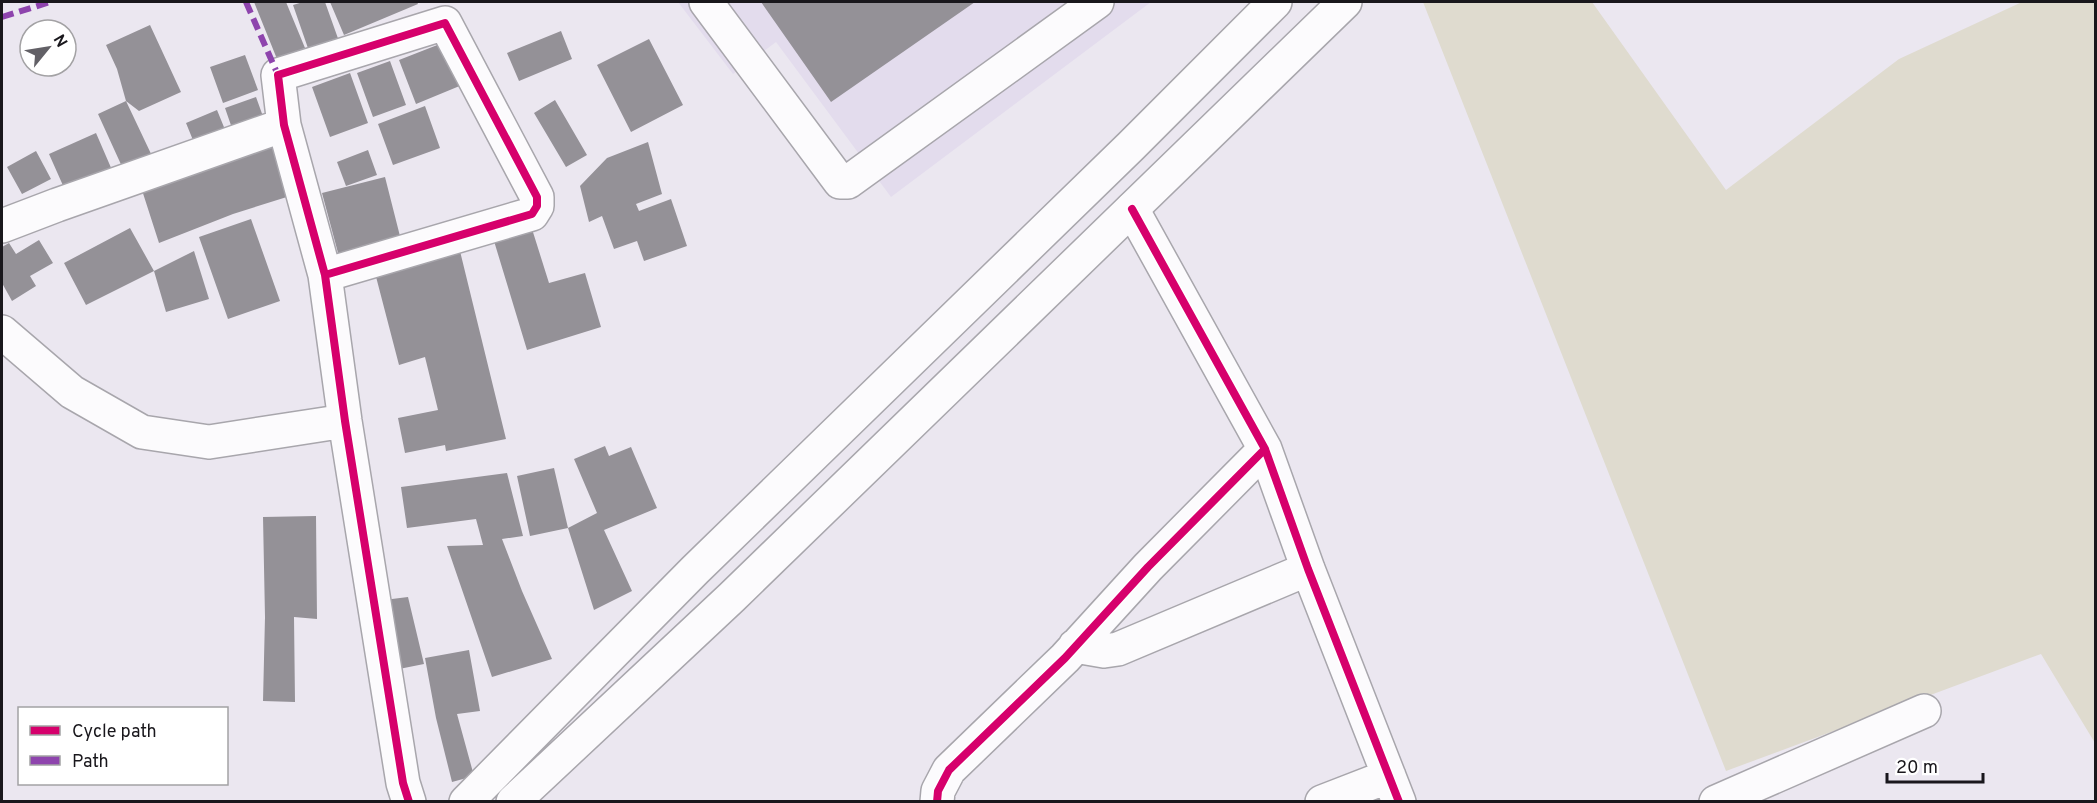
<svg xmlns="http://www.w3.org/2000/svg" width="2097" height="803" viewBox="0 0 2097 803" font-family="Overpass,sans-serif">
<style>
.built{fill:#e3dced}
.green{fill:#dfdbcf}
.building{fill:#949197}
.lines{fill:none;stroke-linecap:round;stroke-linejoin:round}
.minor-casing{stroke:#a8a6ac;stroke-width:36}
.major-casing{stroke:#a8a6ac;stroke-width:36}
.minor{stroke:#fcfbfd;stroke-width:33}
.major{stroke:#fcfbfd;stroke-width:33}
.quiet{stroke:#8e44ad;stroke-width:6;stroke-dasharray:12 6;stroke-linecap:butt}
.cycleway-casing{stroke:#fff;stroke-width:11}
.cycleway{stroke:#d6006c;stroke-width:8}
</style>
<rect width="100%" height="100%" fill="#ebe7f0"/>
<path class="built" d="M678,2H1151L891,197L776,42L733,74Z"/>
<path class="green" d="M1423,2H1592L1726,190L1899,59L2022,2H2095V743L2041,654L1726,771Z"/>
<path class="building" d="M254,2H286L305,48L277,59Z
M303,2H325L340,44L310,54L293,5Z
M330,2H417L418,4L344,35Z
M761,2H975L831,102Z
M150,25L181,92L139,111L126,101L117,69L106,45Z
M561,31L572,59L519,81L507,53Z
M649,39L683,105L631,132L597,65Z
M445,42L462,85L416,104L399,60Z
M245,55L258,90L223,103L210,67Z
M390,61L406,105L373,117L357,73Z
M350,73L368,123L330,137L312,87Z
M256,97L265,122L234,134L225,108Z
M555,100L587,155L566,167L534,113Z
M126,101L153,158L124,171L98,114Z
M425,106L440,148L393,165L378,124Z
M217,110L228,137L197,150L186,123Z
M96,133L112,170L65,190L49,154Z
M648,142L662,194L636,204L639,211L671,199L687,246L644,261L637,241L614,249L602,216L589,222L580,186L607,158Z
M275,143L290,196L233,214L159,243L140,184Z
M368,150L377,175L346,186L337,162Z
M36,151L51,179L22,194L7,167Z
M385,177L403,248L341,264L322,193Z
M251,219L280,301L228,319L199,237Z
M130,228L154,271L194,251L209,299L166,312L154,271L86,305L64,263Z
M532,229L549,283L585,273L601,327L527,350L494,241Z
M39,240L53,263L30,276L36,286L12,301L2,283V247L9,243L16,254Z
M459,247L506,439L446,451L445,445L405,453L398,418L438,410L425,357L399,365L374,269Z
M605,446L609,456L631,447L657,508L604,530L632,591L594,610L568,528L597,513L574,459Z
M554,468L568,528L530,536L517,476Z
M507,473L523,536L502,539L522,591L552,659L492,677L447,546L483,545L476,519L407,528L401,487Z
M316,516L317,619L294,617L295,702L263,701L265,617L263,517Z
M408,597L424,664L399,669L384,600Z
M469,650L480,711L457,714L474,776L452,782L436,718L425,658Z"/>
<g class="lines">
<defs>
<path id="minor" d="M706,2L840,182H848L1097,2
M1132,209L1265,449L1308,569L1399,802
M2,226L57,205L284,125
M325,275L532,214L537,206V197L445,23L278,75L284,125L325,275L345,421L403,783L409,802
M2,332L72,392L142,432L209,442L345,421
M1075,646L1104,651L1118,649L1308,569
M937,802L938,791L949,770L1065,658L1148,567L1265,449
M1322,802L1389,776
M1716,802L1924,711"/>
<path id="major" d="M466,802L695,570L1131,146L1275,2
M513,802L732,597L1345,2"/>
</defs>
<use href="#minor" class="minor-casing"/>
<use href="#major" class="major-casing"/>
<use href="#minor" class="minor"/>
<use href="#major" class="major"/>
<path class="quiet" d="M246,2L278,75
M2,17L50,2"/>
<defs>
<path id="cycleway" d="M1132,209L1265,449L1308,569L1399,802
M325,275L532,214L537,206V197L445,23L278,75L284,125L325,275L345,421L403,783L409,802
M937,802L938,791L949,770L1065,658L1148,567L1265,449"/>
</defs>
<use href="#cycleway" class="cycleway-casing"/>
<use href="#cycleway" class="cycleway"/>
</g>
<rect width="2097" height="803" fill="none" stroke="#19171c" stroke-width="6"/>
<rect x="18" y="707" width="210" height="78" fill="#ffffff" stroke="#a3a2a4" stroke-width="1.5"/>
<rect x="30" y="726" width="30" height="9" fill="#d6006c" stroke="#a3a2a4" stroke-width="1.5"/>
<text x="72" y="737" font-size="18" fill="#19171c">Cycle path</text>
<rect x="30" y="756" width="30" height="9" fill="#8e44ad" stroke="#a3a2a4" stroke-width="1.5"/>
<text x="72" y="767" font-size="18" fill="#19171c">Path</text>
<g transform="translate(48 48) rotate(60)"><circle r="28" fill="#ffffff" stroke="#a3a2a4" stroke-width="1.5"/>
<path d="M0-4.5L10 22L0 15L-10 22Z" fill="#626066"/>
<text y="-9" font-size="16" font-weight="bold" text-anchor="middle" fill="#19171c">N</text>
</g>
<path d="M1887 773v9h96v-9" fill="none" stroke="#19171c" stroke-width="3"/>
<text x="1896" y="773" font-size="18" fill="#19171c" stroke="#ffffff" stroke-width="4.5" paint-order="stroke">20 m</text>
</svg>
